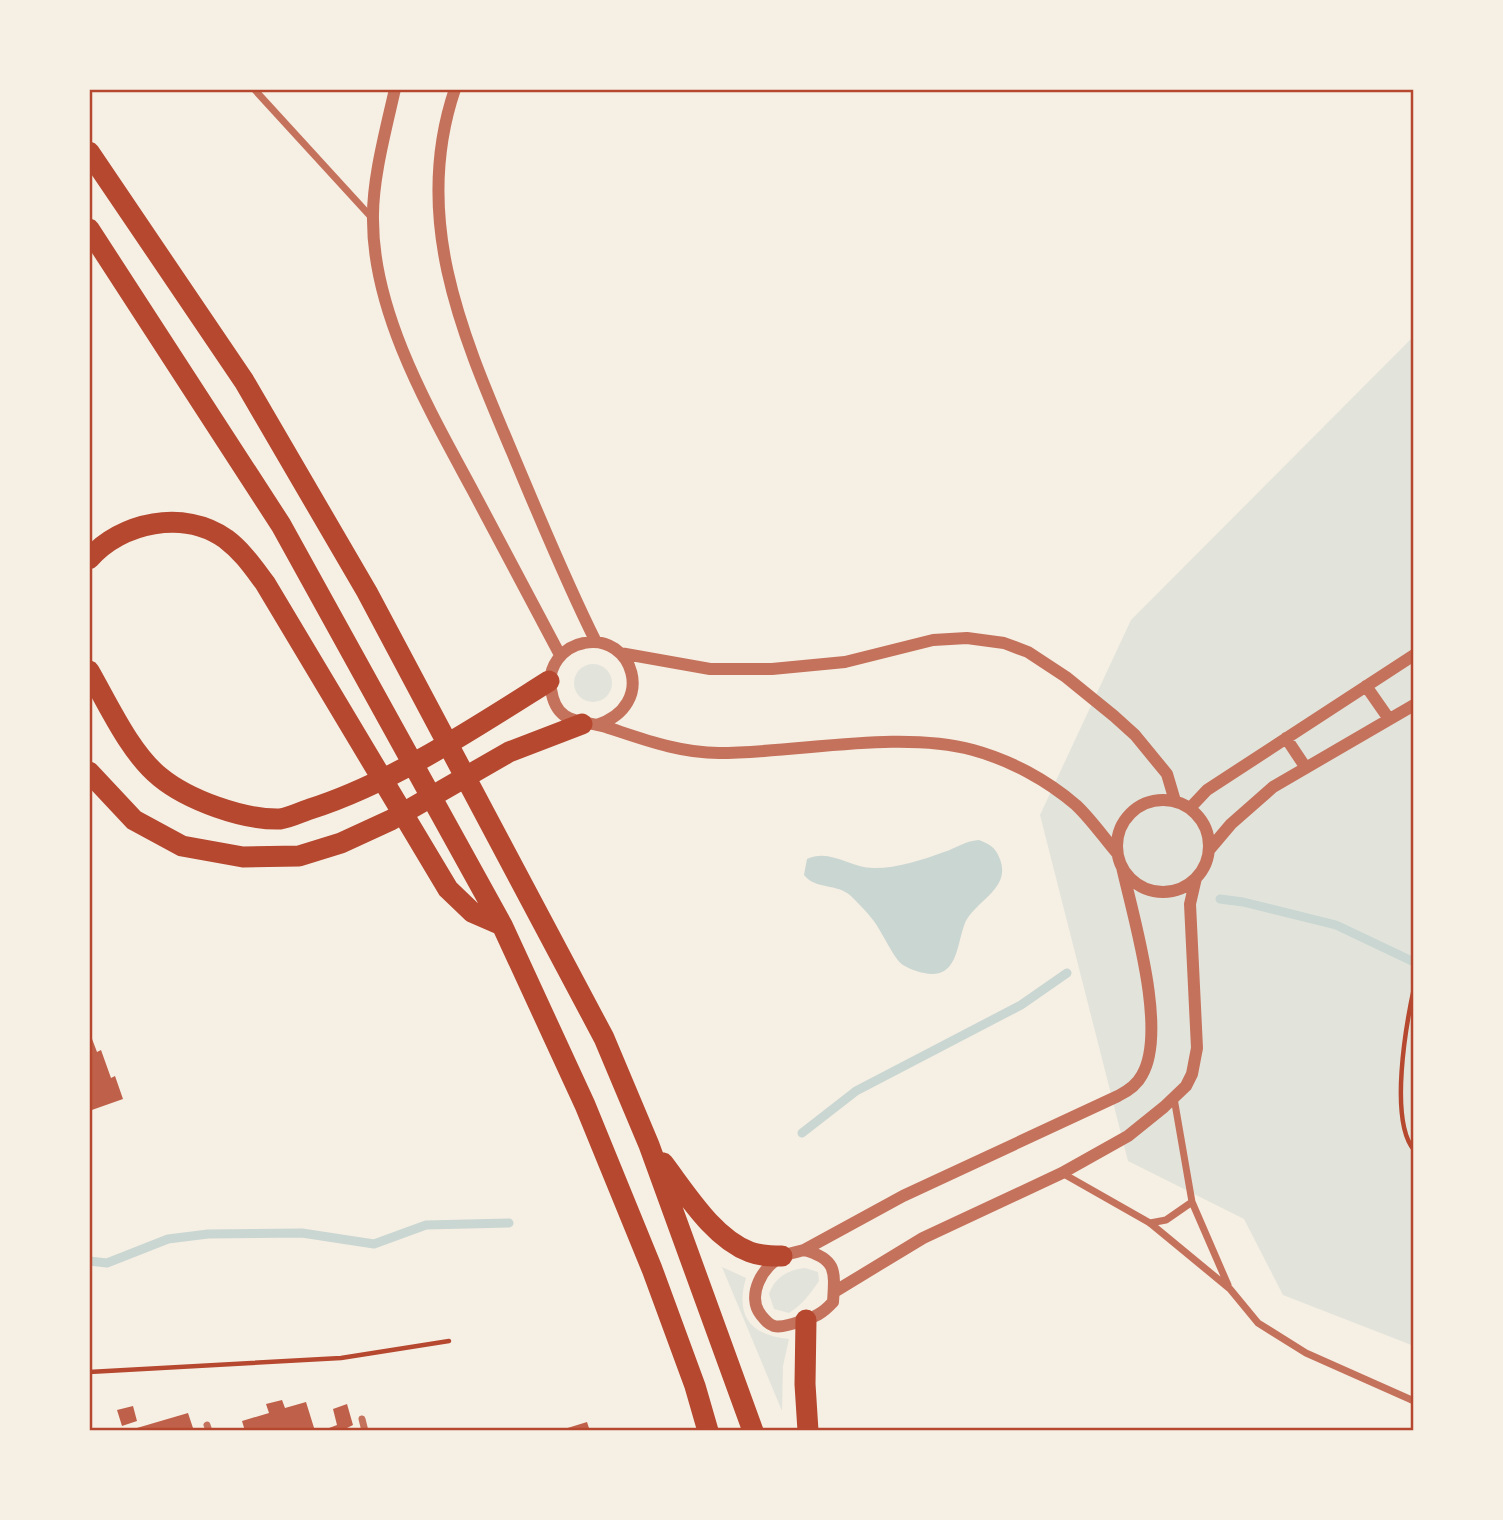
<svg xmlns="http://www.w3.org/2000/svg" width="1503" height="1520" viewBox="0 0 1503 1520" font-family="'Fira Sans Condensed',sans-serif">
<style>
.green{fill:#e2e4dc}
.water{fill:#c9d6d2}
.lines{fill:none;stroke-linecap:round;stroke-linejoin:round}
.stream{stroke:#c9d6d2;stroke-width:9}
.building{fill:#bf614a}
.path{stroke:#b5482f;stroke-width:4.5}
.minor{stroke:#c5725c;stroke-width:7}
.tertiary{stroke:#c5725c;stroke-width:12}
.motorway{stroke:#b5482f;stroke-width:21}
.neatline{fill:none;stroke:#b5482f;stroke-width:2.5}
</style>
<rect width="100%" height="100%" fill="#f6efe4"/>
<path class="green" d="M1414,336V1346L1283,1295L1244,1219L1128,1161L1040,815L1131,620Z
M574 683a19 19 0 1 1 38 0a19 19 0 1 1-38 0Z
M722,1267L746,1278C735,1316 750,1335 789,1339L783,1366L782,1411Z
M805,1268L818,1272L819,1281C811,1293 801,1306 789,1313L774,1309L769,1294C775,1277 788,1270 805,1268Z"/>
<path class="water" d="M979,840C989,844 995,847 999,857C1013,888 977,899 965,923C959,937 958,963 944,971C933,978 913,971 903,965C893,958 882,931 873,920C867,912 859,904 851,896C837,883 816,890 804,875L807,859C831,848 850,869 875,868C898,868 922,860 944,852C957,848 964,841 979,840Z"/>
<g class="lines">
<path class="stream" d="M1220,899L1243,902L1336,925L1414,962
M802,1133L856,1091L1021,1005L1067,973
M89,1261L107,1263L168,1239L208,1234L302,1233L374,1244L426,1225L509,1223"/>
</g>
<path class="building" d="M89,1031L97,1052L101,1050L111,1078L115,1076L123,1099L89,1111Z
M282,1400L285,1408L306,1402L315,1431H245L242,1421L269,1413L266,1404Z
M347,1404L353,1425L341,1431H330L329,1428L337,1425L333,1409Z
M133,1406L137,1421L122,1426L117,1410Z
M188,1413L194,1431H130V1430Z
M587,1422L590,1431H561V1430Z"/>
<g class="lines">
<path class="path" d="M1414,988C1406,1025 1389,1120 1414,1150
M89,1372L341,1358L449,1341"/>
<path class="minor" d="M254,89L372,218
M1174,1098L1192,1202L1228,1285
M1062,1173L1150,1223L1230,1289L1258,1323L1306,1353L1414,1401
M1150,1223L1166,1220L1192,1202
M362,1419L365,1431
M207,1425L209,1431"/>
<path class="tertiary" d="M395,89C386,129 372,180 373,220C373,314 430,411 473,491C502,546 531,601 560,655
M455,89C411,218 462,334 512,452C539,516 565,580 596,642
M620,653L710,669H772L845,662L933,640L967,638L1004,643L1028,652L1066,677L1114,716L1135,735L1167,774L1175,801
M1366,686L1389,719
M597,725C658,705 632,633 584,643C562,647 547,667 551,689C556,725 580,720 606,727C643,739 679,753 719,753C798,753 897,730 973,750C1010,760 1047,780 1076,805C1091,819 1104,838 1117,853
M1286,738L1306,768
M1117 846a46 46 0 1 1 92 0a46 46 0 1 1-92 0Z
M1190,808L1207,790L1414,655
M1209,850L1231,824L1273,787L1414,705
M804,1250L903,1196L1118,1096C1128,1091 1137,1085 1142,1075C1168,1031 1133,916 1122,867
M804,1250C837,1259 835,1271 833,1302C822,1314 815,1317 801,1321C793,1324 782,1328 774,1326C768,1324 765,1320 761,1315C746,1296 762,1266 783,1256C789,1253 797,1252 804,1250Z
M834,1292L923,1238L1062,1173L1128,1136L1164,1107L1186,1086L1192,1074L1197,1048L1190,904L1196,878"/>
<path class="motorway" d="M89,152L244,381L367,592L604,1038L649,1145L753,1431
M89,229L281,525L502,925L585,1105L652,1269L695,1386L708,1431
M89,559C121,522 184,509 226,539C242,551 253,567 265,583L448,889L472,912L502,925
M89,671C108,704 130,753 160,777C188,800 243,820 280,819C289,818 301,812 310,809C392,783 476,727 549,681
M89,772L134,820L182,846L243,857L299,856L341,843L391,820L509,752L582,724
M663,1163C686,1193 713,1238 750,1252C760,1256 771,1256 782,1256
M806,1320L805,1384L808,1431"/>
</g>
<rect width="1503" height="1520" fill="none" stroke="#f6efe4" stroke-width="182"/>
<rect x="91" y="91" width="1321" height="1338" class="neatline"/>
</svg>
